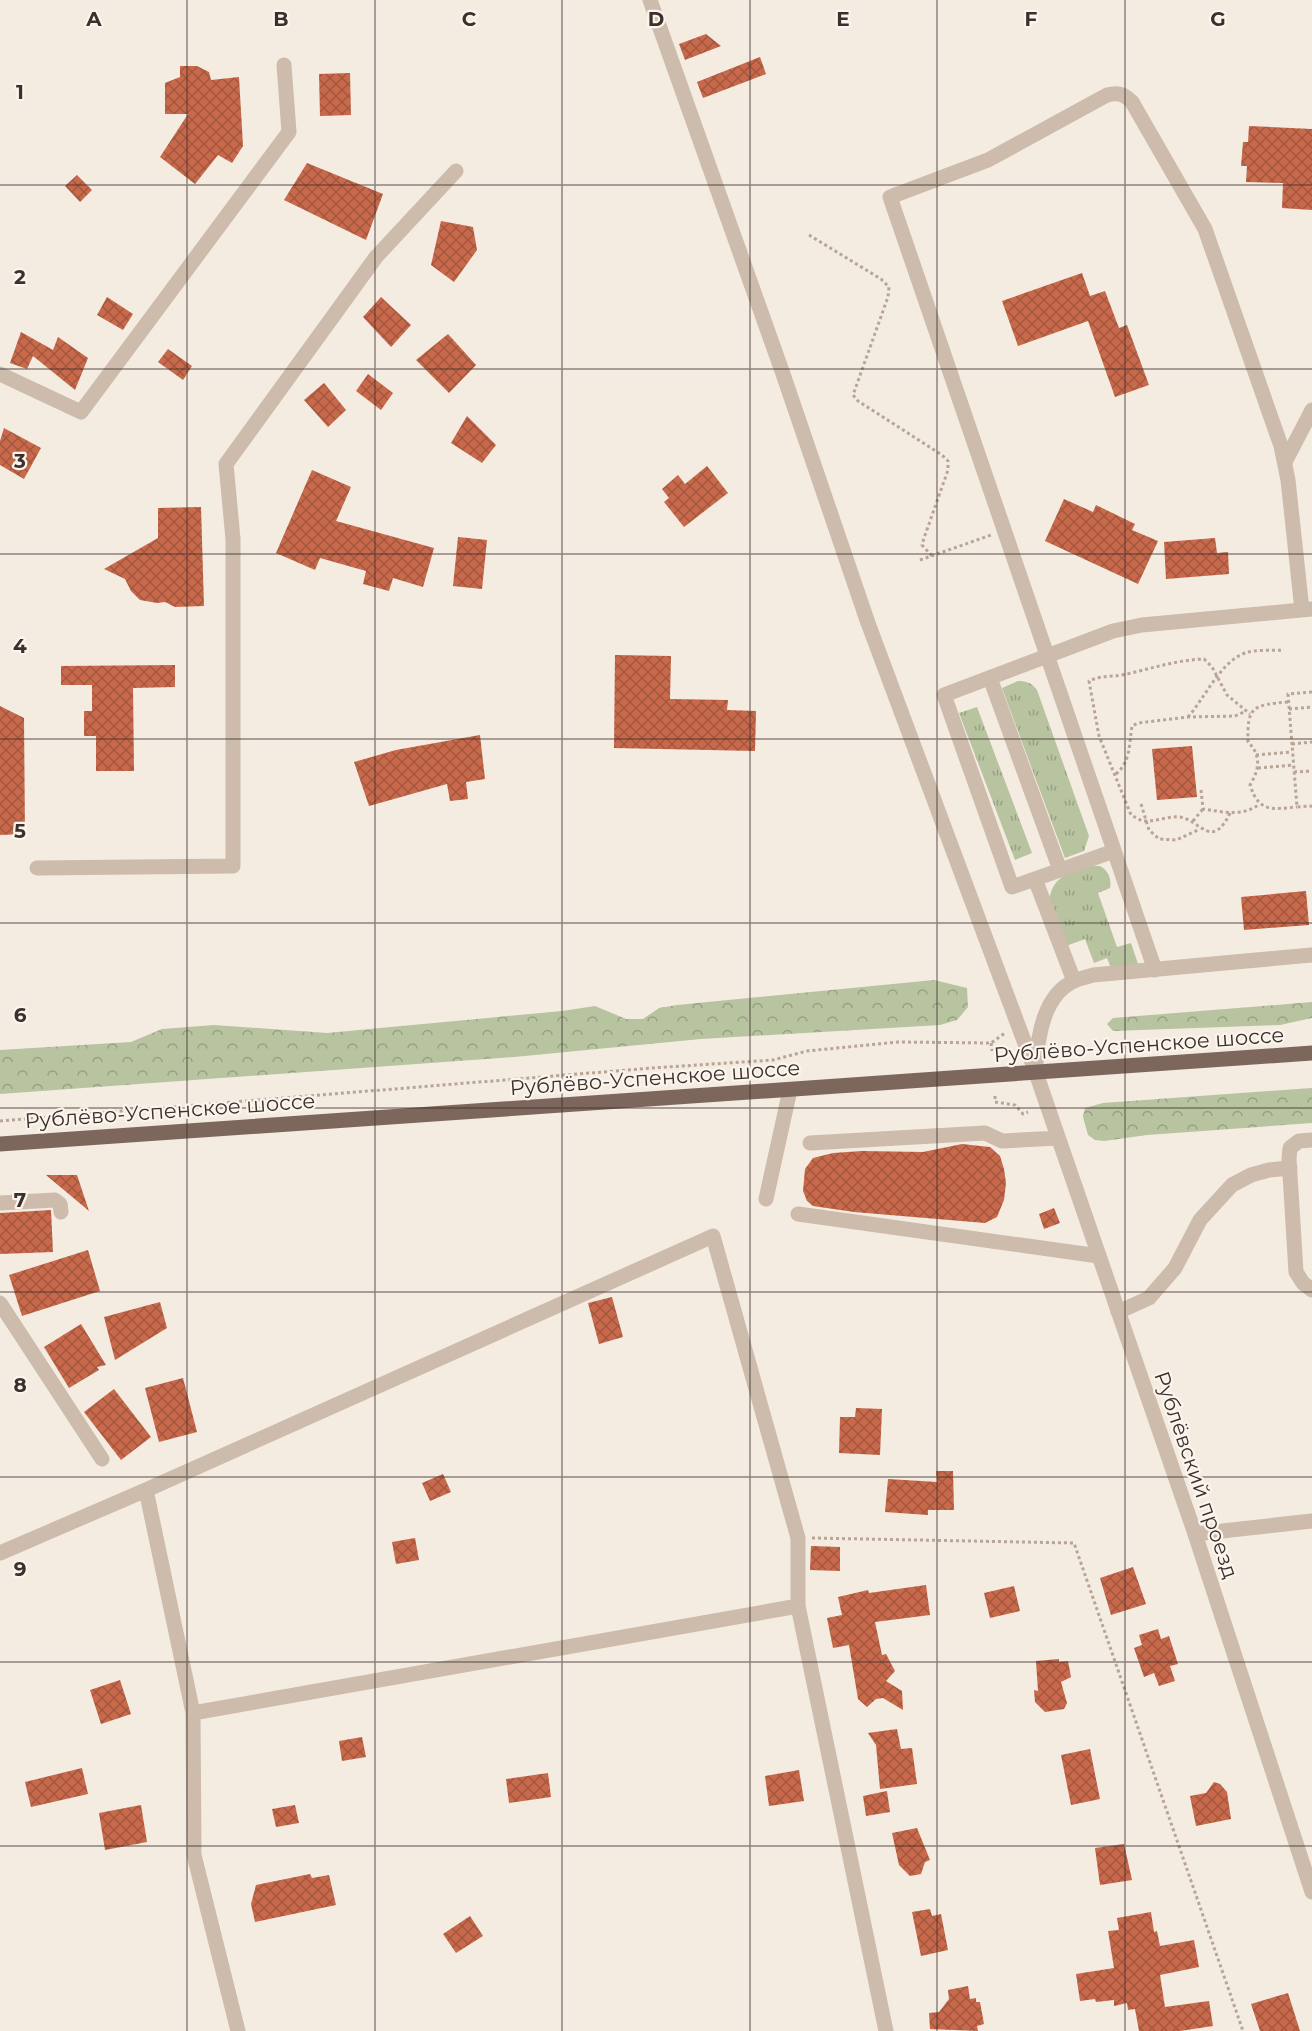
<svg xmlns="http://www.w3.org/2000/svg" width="1312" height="2031" viewBox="0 0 1312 2031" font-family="Montserrat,sans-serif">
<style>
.grass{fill:url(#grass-tufts)}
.forest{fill:url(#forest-crowns)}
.building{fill:url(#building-cross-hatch)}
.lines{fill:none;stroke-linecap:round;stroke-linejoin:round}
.path{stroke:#b9a596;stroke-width:3;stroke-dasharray:3 3;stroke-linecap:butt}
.minor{stroke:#cdbbac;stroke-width:15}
.major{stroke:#7d675c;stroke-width:15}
.grid{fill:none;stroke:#3b302b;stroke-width:1.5;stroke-opacity:0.55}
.labels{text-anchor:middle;stroke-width:4.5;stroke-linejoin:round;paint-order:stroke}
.street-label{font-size:21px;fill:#3b302b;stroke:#fbf5ee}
.grid-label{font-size:20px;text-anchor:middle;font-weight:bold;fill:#3b302b;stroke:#fbf5ee;stroke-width:4.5;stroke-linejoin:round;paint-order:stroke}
</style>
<defs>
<pattern id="grass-tufts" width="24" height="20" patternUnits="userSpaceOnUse" patternTransform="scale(1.5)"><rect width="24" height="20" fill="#b8c4a0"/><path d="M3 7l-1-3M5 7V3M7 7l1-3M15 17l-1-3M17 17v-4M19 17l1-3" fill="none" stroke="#97a083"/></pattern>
<pattern id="forest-crowns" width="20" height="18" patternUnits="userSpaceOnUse" patternTransform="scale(1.5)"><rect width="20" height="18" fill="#b8c4a0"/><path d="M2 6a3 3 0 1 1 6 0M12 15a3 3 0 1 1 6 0" fill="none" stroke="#97a083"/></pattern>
<pattern id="building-cross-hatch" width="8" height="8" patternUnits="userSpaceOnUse" patternTransform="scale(1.5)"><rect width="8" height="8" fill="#c8694b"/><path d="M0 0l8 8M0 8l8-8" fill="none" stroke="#a4573f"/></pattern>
</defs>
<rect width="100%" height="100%" fill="#f4ebe1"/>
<path class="grass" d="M1018,681C1027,681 1032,683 1037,690L1089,836L1084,851L1065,858L1002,688Z
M977,707L1032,853L1015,860L959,713Z
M1093,866H1100C1108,870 1112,879 1110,888L1098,893L1117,947L1131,943L1138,964L1111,968L1107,958L1094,963L1085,939L1066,946L1049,901C1053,874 1070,873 1093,866Z"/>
<path class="forest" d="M934,980L967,988L968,1007L957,1020L940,1025L701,1039L514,1057L0,1094V1050L131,1042L162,1029L214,1025L327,1033L562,1011L595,1006L626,1019H643L659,1008L677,1005Z
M1312,1002V1018L1280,1025L1113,1031L1107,1024L1113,1018Z
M1312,1088V1123L1147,1135L1104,1141L1095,1140L1088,1135L1083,1117L1085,1108L1103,1103Z"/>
<path class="building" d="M706,34L721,46L685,60L679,44Z
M760,57L766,74L703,98L697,82Z
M180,66H197L209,72L211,80L239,77L243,146L232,163L218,155L195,184L160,157L188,114H165V83L180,77Z
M350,73L351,115L320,116L319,74Z
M1249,126L1312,129V210L1282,208L1283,183L1246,182L1247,166H1241L1243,142H1248Z
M307,163L383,194L366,240L284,200Z
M77,175L92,190L80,202L65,186Z
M441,221L473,227L477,250L454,282L431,265Z
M1082,273L1090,296L1105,291L1119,328L1127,325L1149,385L1115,397L1088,321L1018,346L1002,301Z
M107,297L133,314L123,330L97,315Z
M381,297L411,325L391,347L363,317Z
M21,332L53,350L58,337L88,358L75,390L33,356L27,369L10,363Z
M448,334L476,365L449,393L416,360Z
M168,349L192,366L183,380L158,362Z
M368,374L393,393L381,410L356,391Z
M324,383L346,410L328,427L304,400Z
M467,416L496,445L482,463L451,443Z
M4,428L41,448L24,479L0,465V441Z
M707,466L728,493L684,527L664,502L669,498L662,489L678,475L685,484Z
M312,470L351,487L336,521L434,548L423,587L393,578L389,591L363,584L366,571L320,558L315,570L276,553Z
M1064,499L1093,512L1096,505L1135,524L1132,530L1158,541L1138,584L1045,541Z
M201,507L204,606L175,607L165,602L157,603L140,600L131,591L125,579L104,569L158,538V508Z
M458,537L487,540L482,589L453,586Z
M1215,538L1217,553L1228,552L1229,574L1166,579L1164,542Z
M615,655L671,656L670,699L728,700L727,710L756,711L755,751L614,748Z
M175,665V687L133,688L134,771H96V736H84V711H92V685H61V666Z
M0,706L24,718L25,834L0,835Z
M480,735L485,779L466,782L468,799L450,801L447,784L369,806L354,762L396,750Z
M1192,746L1197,797L1157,800L1152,749Z
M1306,891L1309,925L1244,930L1241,897Z
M962,1144L990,1147L1000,1156L1004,1169L1006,1183L1004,1200L997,1217L985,1223L854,1212L813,1206L807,1201L803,1191L805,1169L813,1158L833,1153L862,1151L923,1152Z
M46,1175H77L89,1211Z
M1054,1208L1060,1223L1044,1229L1039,1214Z
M51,1210L53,1252L0,1254V1213Z
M88,1250L100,1291L22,1316L9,1275Z
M612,1297L623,1337L599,1344L588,1303Z
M160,1302L167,1328L115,1360L104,1317Z
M81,1324L106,1365L97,1367L99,1370L69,1388L44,1347Z
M183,1378L197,1432L159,1442L145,1388Z
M114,1389L151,1437L121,1460L84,1412Z
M856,1408L882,1409L880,1455L839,1453L840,1417H855Z
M936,1471H953L954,1510H928V1515L885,1512L888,1479L937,1482Z
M443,1474L451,1492L430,1501L422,1483Z
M415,1538L419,1560L396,1564L392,1542Z
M811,1546L840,1547V1571L810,1570Z
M1133,1567L1146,1604L1111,1615L1100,1578Z
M926,1585L930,1615L875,1622L882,1655L886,1654L895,1671L886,1681L902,1691L903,1710L883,1698L876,1699L867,1707L858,1699L849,1645L833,1648L827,1618L842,1615L838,1597L868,1590L869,1593Z
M1014,1586L1020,1611L990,1618L984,1593Z
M1158,1629L1161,1639L1169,1636L1178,1664L1170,1666L1175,1681L1159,1686L1154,1673L1144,1677L1134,1648L1142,1645L1139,1635Z
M1059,1659V1662L1068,1661L1071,1677L1061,1682L1067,1703L1064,1709L1045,1712L1035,1702L1034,1690L1038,1691L1036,1661Z
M120,1680L131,1714L101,1724L90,1690Z
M897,1729L901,1749L912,1748L917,1784L880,1789L876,1745L868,1733Z
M362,1737L366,1757L342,1761L339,1741Z
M1090,1749L1100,1799L1071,1805L1061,1755Z
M82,1768L88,1794L31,1807L25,1782Z
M799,1770L804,1801L769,1806L765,1776Z
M548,1773L551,1797L509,1803L506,1779Z
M1214,1782L1220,1784L1227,1792L1231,1819L1196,1826L1190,1796L1206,1793Z
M887,1791L890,1812L866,1816L863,1796Z
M141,1805L147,1842L105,1850L99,1813Z
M295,1805L299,1823L276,1827L272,1809Z
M917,1828L930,1860L925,1862L921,1874L910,1876L899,1865L892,1833Z
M1124,1844L1132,1880L1100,1885L1095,1848Z
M310,1874L312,1878L329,1875L336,1905L255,1922L251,1904L256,1885Z
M930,1909L932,1916L941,1914L948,1950L921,1956L912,1912Z
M1151,1912L1154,1932L1157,1931L1160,1946L1194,1940L1199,1967L1160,1975L1165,2007L1209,2001L1213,2026L1180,2031H1139L1135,2009L1128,2010L1127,2003L1114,2006V2000L1096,2002L1095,1999L1080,2001L1076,1974L1114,1968L1108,1931L1119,1930L1117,1918Z
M470,1916L483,1936L456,1953L443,1934Z
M968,1986L970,1999L976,1998V2002H980L984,2024L977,2026L978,2031L930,2029L929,2013L939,2012L949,1999L948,1990Z
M1288,1993L1300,2031H1260L1251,2004Z"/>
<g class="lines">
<path class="path" d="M809,235L881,279L889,287L888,297L853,395L858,401L942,455L948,461V470L924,538L922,545L932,556
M920,560L991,535
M1312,692L1288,694L1297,807L1312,806
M1288,702C1253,705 1247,706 1248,742C1262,756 1259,770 1250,785C1259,813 1272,809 1297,807
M1289,709L1312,707
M1188,717C1205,698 1220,662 1245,653C1256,649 1272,651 1284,650
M1292,744L1312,742
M1256,755L1292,752
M1258,768L1293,765
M1294,772L1312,771
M1116,774C1131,761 1129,744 1132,726L1138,723L1188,717L1235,716L1246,711
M1201,790L1203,809C1224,812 1242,817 1260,804
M1141,804L1149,830L1159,839L1176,840L1200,829
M1230,813C1212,851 1200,820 1180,817C1169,816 1158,821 1146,821H1142L1131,815L1099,736L1089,681C1101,675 1115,677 1127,674C1153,668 1177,660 1204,659L1212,667L1227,695L1250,714
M1193,821L1203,809
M991,1043L992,1051
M995,1096V1102L1015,1105L1023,1114L1028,1112
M0,1121L652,1068L773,1060L807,1051L898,1042L991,1043L1005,1033
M812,1538L1074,1543L1243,2031"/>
<path class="minor" d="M650,0L782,371L868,623L1036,1073L1195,1534L1312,1892
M0,374L81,412L289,132L284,65
M1285,462L1312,410
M990,678L1060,870
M1114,851L1012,887L944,695L1113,631L1142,625L1312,609
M37,868L233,866V539L226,464L376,257L456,171
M1035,879L1074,981
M1155,970L890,197L988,160L1107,95C1118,92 1124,94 1132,102L1205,229L1281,446L1288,480L1302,610
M1036,1064C1038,1035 1044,995 1074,981C1080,978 1087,977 1093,975L1312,955
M1312,1140L1299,1141L1290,1148L1289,1159L1296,1272L1303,1283L1312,1290
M810,1143L985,1133L1002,1141L1058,1138
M766,1199L790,1090
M0,1203L55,1200L60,1204L61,1212
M798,1214L1099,1256
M0,1303L102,1459
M1118,1312L1149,1298L1155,1291L1175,1268L1200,1220L1232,1185L1251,1175L1269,1170L1290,1168
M146,1490L193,1713L194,1855L238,2031
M1195,1534L1312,1521
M0,1553L146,1490L713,1236L798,1538V1606L886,2031
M193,1713L798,1606"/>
<path class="major" d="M0,1144L1312,1053"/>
</g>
<path class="grid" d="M187,0V2031M375,0V2031M562,0V2031M750,0V2031M937,0V2031M1125,0V2031M0,185H1312M0,369H1312M0,554H1312M0,739H1312M0,923H1312M0,1108H1312M0,1292H1312M0,1477H1312M0,1662H1312M0,1846H1312"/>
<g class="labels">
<g class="street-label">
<text transform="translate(1139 1045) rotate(-4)" y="7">Рублёво-Успенское шоссе</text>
<text transform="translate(655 1078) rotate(-4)" y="7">Рублёво-Успенское шоссе</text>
<text transform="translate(170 1111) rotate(-4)" y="7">Рублёво-Успенское шоссе</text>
<text transform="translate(1196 1475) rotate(71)" y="7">Рублёвский проезд</text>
</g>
</g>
<g class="grid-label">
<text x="94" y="26">A</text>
<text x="281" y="26">B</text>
<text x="469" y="26">C</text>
<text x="656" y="26">D</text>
<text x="843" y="26">E</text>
<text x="1031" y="26">F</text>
<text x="1218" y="26">G</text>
<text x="20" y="99">1</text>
<text x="20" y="284">2</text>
<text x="20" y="468">3</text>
<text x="20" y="653">4</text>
<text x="20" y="838">5</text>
<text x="20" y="1022">6</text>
<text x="20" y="1207">7</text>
<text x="20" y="1392">8</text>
<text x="20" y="1576">9</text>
</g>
</svg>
